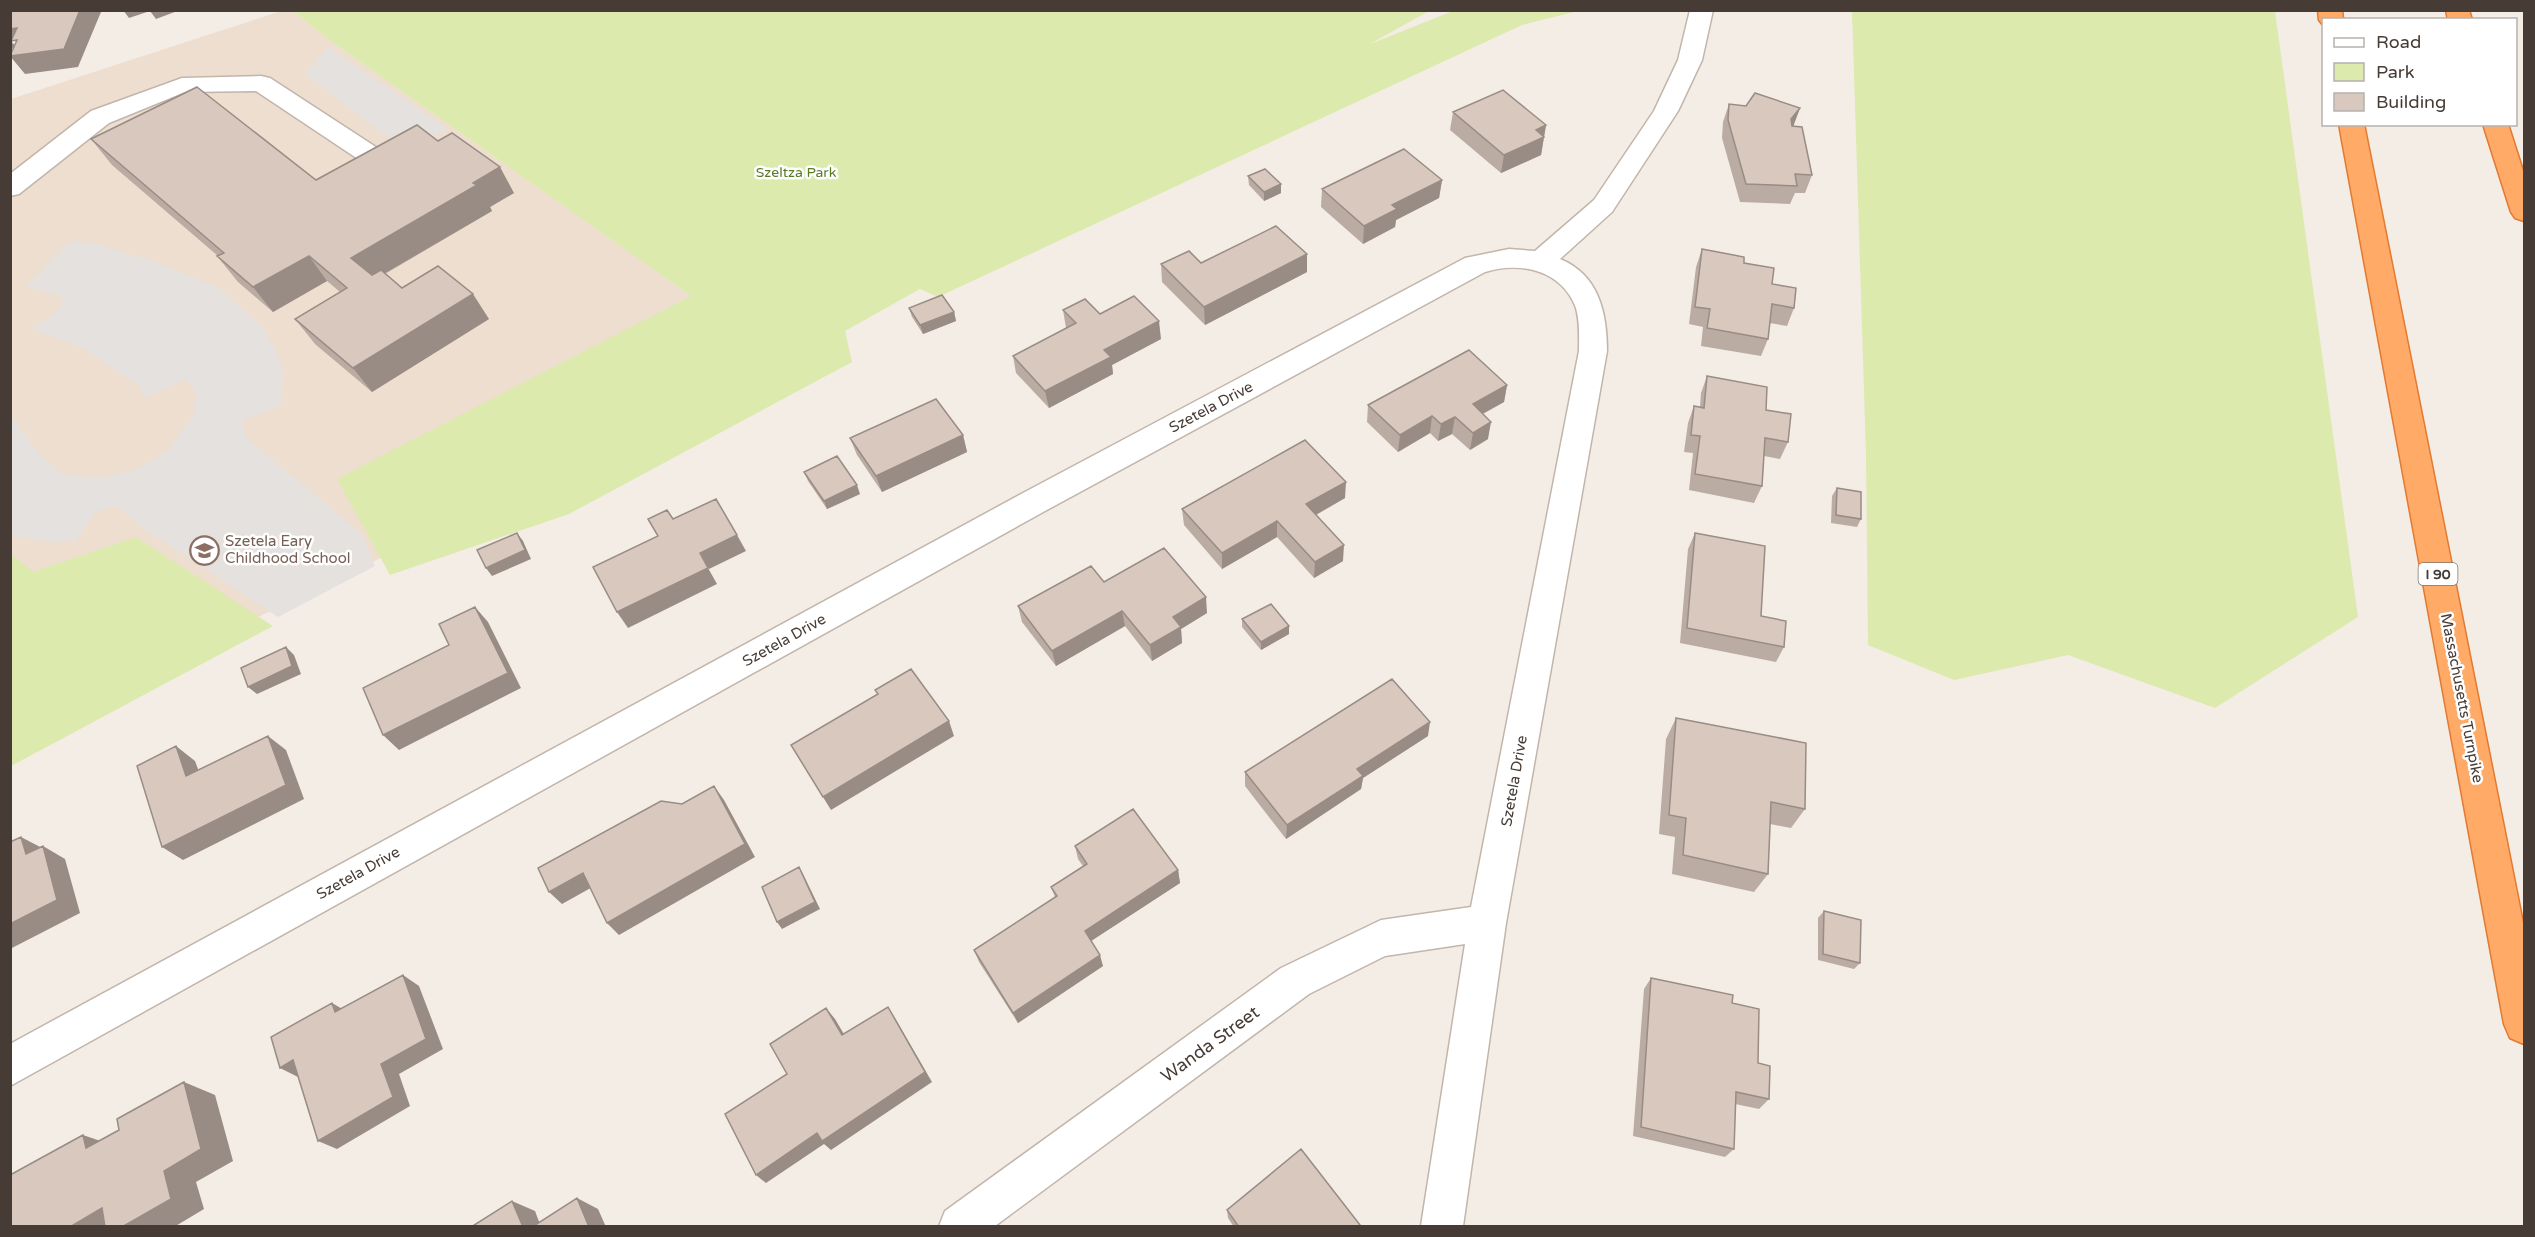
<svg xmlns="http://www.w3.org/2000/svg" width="2535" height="1237" viewBox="0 0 2535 1237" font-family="'Varela Round',sans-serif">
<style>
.education{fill:#eddecf}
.green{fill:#dceaad}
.parking{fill:#e4e1de}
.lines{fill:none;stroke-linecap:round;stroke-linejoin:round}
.minor-casing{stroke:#c2b5ab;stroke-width:3}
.highway-casing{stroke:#e37a31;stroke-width:3}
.minor{fill:#fff;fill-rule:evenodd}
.highway{fill:#fa6;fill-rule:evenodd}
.wall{fill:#bbaca3}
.shaded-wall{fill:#988c85}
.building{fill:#d9c8be;stroke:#988c85;stroke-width:1.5}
.labels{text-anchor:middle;stroke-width:5;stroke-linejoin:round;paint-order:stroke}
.far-park-label{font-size:14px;fill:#597b26;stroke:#fff}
.shield{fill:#fff;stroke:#7e7672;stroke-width:1.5}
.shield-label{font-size:14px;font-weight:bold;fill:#473c35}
.street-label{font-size:15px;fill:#473c35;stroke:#fff}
.education-label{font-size:15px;fill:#785e54;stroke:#fff;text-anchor:start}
.near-street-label{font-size:18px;fill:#473c35;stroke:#fff}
</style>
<rect width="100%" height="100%" fill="#f4ede6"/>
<path class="education" d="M281,11H293L328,39L786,363L11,736V99Z"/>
<path class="green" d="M293,11H1429L1370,44L1453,11H1578L1522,25L938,297L920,289L845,331L852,362L569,514L390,575L337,479L691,296L328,39Z
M1852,11H2275L2358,617L2215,708L2068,655L1954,680L1868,645L1866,454Z
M136,537L273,626L11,766V554L33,572Z"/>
<path class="parking" d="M328,47L448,129L407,151L305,74Z
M70,241L96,244L150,260L219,288L263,328L277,353L283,377L281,406L242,420L246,438L362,534L375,566L278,617L143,528L116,506L95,512L76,541L57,542L19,537L11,533V416L40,455L62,474L97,478L134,471L168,450L193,416L196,392L186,379L146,398L138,385L81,347L32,329L60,309L62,296L25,287Z"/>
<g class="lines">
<defs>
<path id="minor" d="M1690,10H1713L1702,60L1678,111L1612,212L1560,259C1599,275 1607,313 1607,351L1506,923L1463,1226H1421L1465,944L1385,956L1309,994L995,1226H939L945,1211L1281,968L1381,920L1471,907L1579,351C1579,337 1580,322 1576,308C1562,270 1520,261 1485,272L1045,511L10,1086V1044L1023,493L1465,258L1509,249L1535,251L1594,200L1654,111L1678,60Z
M261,76L270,78L382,151L386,157L382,163L373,165L364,163L256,91L185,92L109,123L19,194L10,196V174L91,111L182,78Z"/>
<path id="highway" d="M2318,10H2342L2343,20H2324L2323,25L2319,20Z
M2446,10H2469L2472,20H2448Z
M2339,124H2364L2524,928V1044L2510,1038L2504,1024Z
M2483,124H2508L2524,174V221L2515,218L2511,212Z"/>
</defs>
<use href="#minor" class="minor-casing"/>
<use href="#highway" class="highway-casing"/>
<use href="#minor" class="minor"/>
<use href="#highway" class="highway"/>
</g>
<path class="wall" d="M1729,104L1746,106L1800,108L1793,126L1812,175L1805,193H1795L1790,204L1740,202L1722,138L1723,122Z
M1453,112L1546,125L1541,155L1501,173L1450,130Z
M91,139L316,180L514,193L490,207L492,211L385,274L402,288L489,319L372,392L315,344L295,319L340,292L327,281L273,312L238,282L217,256H218L112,165Z
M1248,176L1281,184V193L1264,201L1249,185Z
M1442,180L1439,198L1396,220L1395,227L1363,244L1321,207L1322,189Z
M1702,249L1744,263L1772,284L1794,308L1787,326L1770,323L1768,339L1761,356L1701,346L1703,327L1689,324L1696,267Z
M1307,254V272L1205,325L1162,282L1161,264L1201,263Z
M909,308L954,312L956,321L923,334L912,317Z
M1063,310L1100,314L1161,339L1112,365L1113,374L1049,408L1016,373L1013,356L1066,328Z
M1707,376L1766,410L1788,442L1780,459L1764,456L1762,486L1754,503L1689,490L1693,453L1684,452L1688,423L1694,406L1700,407L1701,393Z
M1507,385L1504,402L1483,414L1488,439L1470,450L1452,434L1438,441L1430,433L1398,452L1367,422L1368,405Z
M963,435L967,452L882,492L857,455L850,438Z
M804,472L860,494L827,509L808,481Z
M1837,488L1861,519L1857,527L1831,523L1832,496Z
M1345,498L1316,515L1343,561L1314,578L1277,537L1222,569L1184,525L1182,509Z
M1695,533L1761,616L1784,647L1776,662L1680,643L1688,549Z
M1104,582L1207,613L1181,629L1182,643L1152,661L1125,626L1056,666L1022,622L1018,606Z
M1242,619L1289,626V634L1261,650L1242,627Z
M1676,718L1805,809L1791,828L1770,824L1768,874L1754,892L1672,874L1675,837L1659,834L1666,739Z
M1428,736L1363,778L1361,789L1286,839L1245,786V772Z
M1075,846L1178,870L1180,883L1091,941L1103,966L1018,1023L979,962L974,950L1055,897L1051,887L1083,866L1078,859Z
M1824,911L1860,963L1854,969L1818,960V918Z
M1651,978L1732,1003L1758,1063L1769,1099L1759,1109L1735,1104L1734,1149L1725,1157L1633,1136L1644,989Z
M1227,1210L1359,1227H1234L1228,1218Z"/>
<path class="shaded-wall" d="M80,10H100L101,12L78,67L25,74L10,56Z
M123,10H180L156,19L150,11L129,18Z
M17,28V40L11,41L17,48L10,49V29Z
M1800,108L1793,127L1785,137L1791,119Z
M1546,125L1541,155L1501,173L1504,155L1536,130Z
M500,167L514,193L490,207L492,211L368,283L351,258Z
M1442,180L1439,198L1396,220L1395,227L1363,244L1364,226L1392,205Z
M1281,184V193L1264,201V192Z
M1307,254V272L1205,325L1204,307Z
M309,256L327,281L273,312L253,287Z
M473,294L489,319L372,392L353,368Z
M954,312L956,321L923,334L920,325Z
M1159,321L1161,339L1112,365L1113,374L1049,408L1045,391L1104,350Z
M1507,385L1504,402L1469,421L1473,404Z
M1432,416L1430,433L1398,452L1400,435Z
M1455,417L1452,434L1438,441L1441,424Z
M1491,422L1488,439L1470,450L1473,433Z
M963,435L967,452L882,492L876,476Z
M1346,482L1345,498L1305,521L1306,504Z
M857,485L860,494L827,509L824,501Z
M1277,521V537L1222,569V553Z
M517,533L523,541L531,559L492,576L486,568Z
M737,535L746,551L709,569L700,553Z
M1344,545L1343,561L1314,578L1315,562Z
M708,568L717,584L628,628L617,612Z
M1206,597L1207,613L1181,629L1182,643L1152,661L1150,645L1173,617Z
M475,607L488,622L521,688L399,750L383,735L508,673Z
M1122,611L1125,626L1056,666L1052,651Z
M1289,626V634L1261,650V642Z
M286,647L294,655L301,674L257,694L248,687Z
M949,721L954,736L831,810L823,797Z
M1430,722L1428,736L1363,778L1361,789L1286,839L1287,825L1357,769Z
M268,736L286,750L304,799L183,860L162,847Z
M176,746L195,761L206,790L186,776Z
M714,786L724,800L755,857L619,935L607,923Z
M21,837L44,849L43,846L65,859L80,913L10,949V924L26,854Z
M799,867L803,874L820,909L782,929L777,922Z
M1178,870L1180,883L1088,943L1085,931Z
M583,873L596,885L562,904L549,892Z
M1100,955L1103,966L1018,1023L1013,1013Z
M403,975L419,986L443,1049L399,1074L410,1106L337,1149L318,1141Z
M332,1003L351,1014L335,1012Z
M888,1007L895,1018L932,1082L831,1150L824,1144L766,1183L756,1175Z
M826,1008L835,1019L851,1046L842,1035Z
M293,1060L300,1078L280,1068Z
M184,1082L215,1095L233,1161L196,1182L204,1209L174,1227H70L164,1171Z
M83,1135L118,1147L86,1148Z
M577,1198L598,1209L606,1227H589Z
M512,1201L535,1211L541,1227H523Z"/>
<path class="building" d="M10,10H80L64,49L10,56L17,40L11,41L17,28L10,29Z
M197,87L316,180L417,125L438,141L452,133L500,167L473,183L477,185L351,258L372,275L381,270L402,288L438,266L473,294L353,368L295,319L347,288L309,256L253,287L217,256L224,253L91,139Z
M1503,90L1546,125L1536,130L1544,137L1504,155L1453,112Z
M1755,93L1800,108L1791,119L1792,126L1802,127L1812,175L1795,174L1797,186L1746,184L1728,120L1729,104L1746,106Z
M1404,149L1442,180L1392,205L1397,209L1364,226L1322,189Z
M1265,169L1281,184L1264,192L1248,176Z
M1276,226L1307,254L1204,307L1161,264L1189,251L1201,263Z
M1702,249L1744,257V263L1774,268L1772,284L1796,288L1794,308L1772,304L1768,339L1707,328L1710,309L1695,307Z
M942,295L954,312L920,325L909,308Z
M1134,296L1159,321L1104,350L1111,357L1045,391L1013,356L1076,323L1063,310L1085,299L1100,314Z
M1469,350L1507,385L1473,404L1491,422L1473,433L1455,417L1441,424L1432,416L1400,435L1368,405Z
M1707,376L1767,387L1766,410L1791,414L1788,442L1765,438L1762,486L1695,474L1700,436L1691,435L1694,406L1704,408Z
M936,399L963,435L876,476L850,438Z
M1305,440L1346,482L1306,504L1344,545L1315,562L1277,521L1222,553L1182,509Z
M837,456L857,485L824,501L804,472Z
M1837,488L1861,492V519L1836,515Z
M716,499L737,535L700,553L708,568L617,612L593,567L658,536L648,519L667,510L673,519Z
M517,533L525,550L486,568L477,550Z
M1695,533L1765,546L1761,616L1786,621L1784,647L1687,628Z
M1164,548L1206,597L1173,617L1181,627L1150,645L1122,611L1052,651L1018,606L1091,566L1104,582Z
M1271,604L1289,626L1261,642L1242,619Z
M475,607L508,673L383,735L363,688L449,645L439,624Z
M286,647L292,666L248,687L241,668Z
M911,669L949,721L823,797L791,745L878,694L875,690Z
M1392,679L1430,722L1357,769L1363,776L1287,825L1245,772Z
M1676,718L1806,743L1805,809L1771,802L1768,874L1683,855L1686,818L1669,815Z
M268,736L286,785L162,847L137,766L176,746L186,776Z
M714,786L745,844L607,923L583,873L549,892L538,868L661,801L682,804Z
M1133,809L1178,870L1085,931L1100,955L1013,1013L974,950L1057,896L1051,887L1087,864L1075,846Z
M21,837L26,854L43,846L57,900L10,924V842Z
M799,867L815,902L777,922L762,887Z
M1824,911L1861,920L1860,963L1823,954Z
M403,975L426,1039L381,1064L393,1097L318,1141L293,1060L280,1068L271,1037L332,1003L335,1012Z
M1651,978L1733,995L1732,1003L1759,1009L1758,1063L1770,1066L1769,1099L1736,1092L1734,1149L1641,1127Z
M888,1007L925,1072L822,1141L817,1133L756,1175L725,1114L787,1074L770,1044L826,1008L842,1035Z
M184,1082L201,1149L164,1171L171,1199L122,1227H105L102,1208L70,1227H10V1175L83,1135L86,1148L119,1130L117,1119Z
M1301,1149L1360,1225L1358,1227H1239L1227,1210Z
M577,1198L589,1227H532Z
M512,1201L523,1227H471Z"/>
<defs>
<symbol id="school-ring" viewBox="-11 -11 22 22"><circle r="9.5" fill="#fff" stroke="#8d6e63" stroke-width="1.5"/><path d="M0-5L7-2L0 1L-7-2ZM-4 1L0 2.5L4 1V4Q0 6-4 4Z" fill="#8d6e63"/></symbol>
</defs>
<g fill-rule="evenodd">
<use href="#school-ring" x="188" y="534" width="33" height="33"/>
</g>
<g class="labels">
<g class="far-park-label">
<text x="796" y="177">Szeltza Park</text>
</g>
<rect class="shield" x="2418.5" y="563" width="39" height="22" rx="4.5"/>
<g class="shield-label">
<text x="2438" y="579">I 90</text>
</g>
<g class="street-label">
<text transform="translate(1211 407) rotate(-28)" y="5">Szetela Drive</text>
<text transform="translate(784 640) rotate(-29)" y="5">Szetela Drive</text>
<text transform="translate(2462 698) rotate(79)" y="5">Massachusetts Turnpike</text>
<text transform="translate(1514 781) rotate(-80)" y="5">Szetela Drive</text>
<text transform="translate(358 873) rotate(-29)" y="5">Szetela Drive</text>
</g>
<g class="education-label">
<text x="225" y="546">Szetela Eary<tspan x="225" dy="17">Childhood School</tspan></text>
</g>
<g class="near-street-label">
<text transform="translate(1210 1044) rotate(-36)" y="6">Wanda Street</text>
</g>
</g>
<rect width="2535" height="1237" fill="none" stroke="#473c35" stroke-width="24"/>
<rect x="2322" y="18" width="195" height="108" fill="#ffffff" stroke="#b5b1ae" stroke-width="1.5"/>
<rect x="2334" y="38" width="30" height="9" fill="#ffffff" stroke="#b5b1ae" stroke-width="1.5"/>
<text x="2376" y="48" font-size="18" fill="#473c35">Road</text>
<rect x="2334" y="63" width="30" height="18" fill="#dceaad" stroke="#b5b1ae" stroke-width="1.5"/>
<text x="2376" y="78" font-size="18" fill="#473c35">Park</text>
<rect x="2334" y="93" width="30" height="18" fill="#d9c8be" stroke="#b5b1ae" stroke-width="1.5"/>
<text x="2376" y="108" font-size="18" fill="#473c35">Building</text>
</svg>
